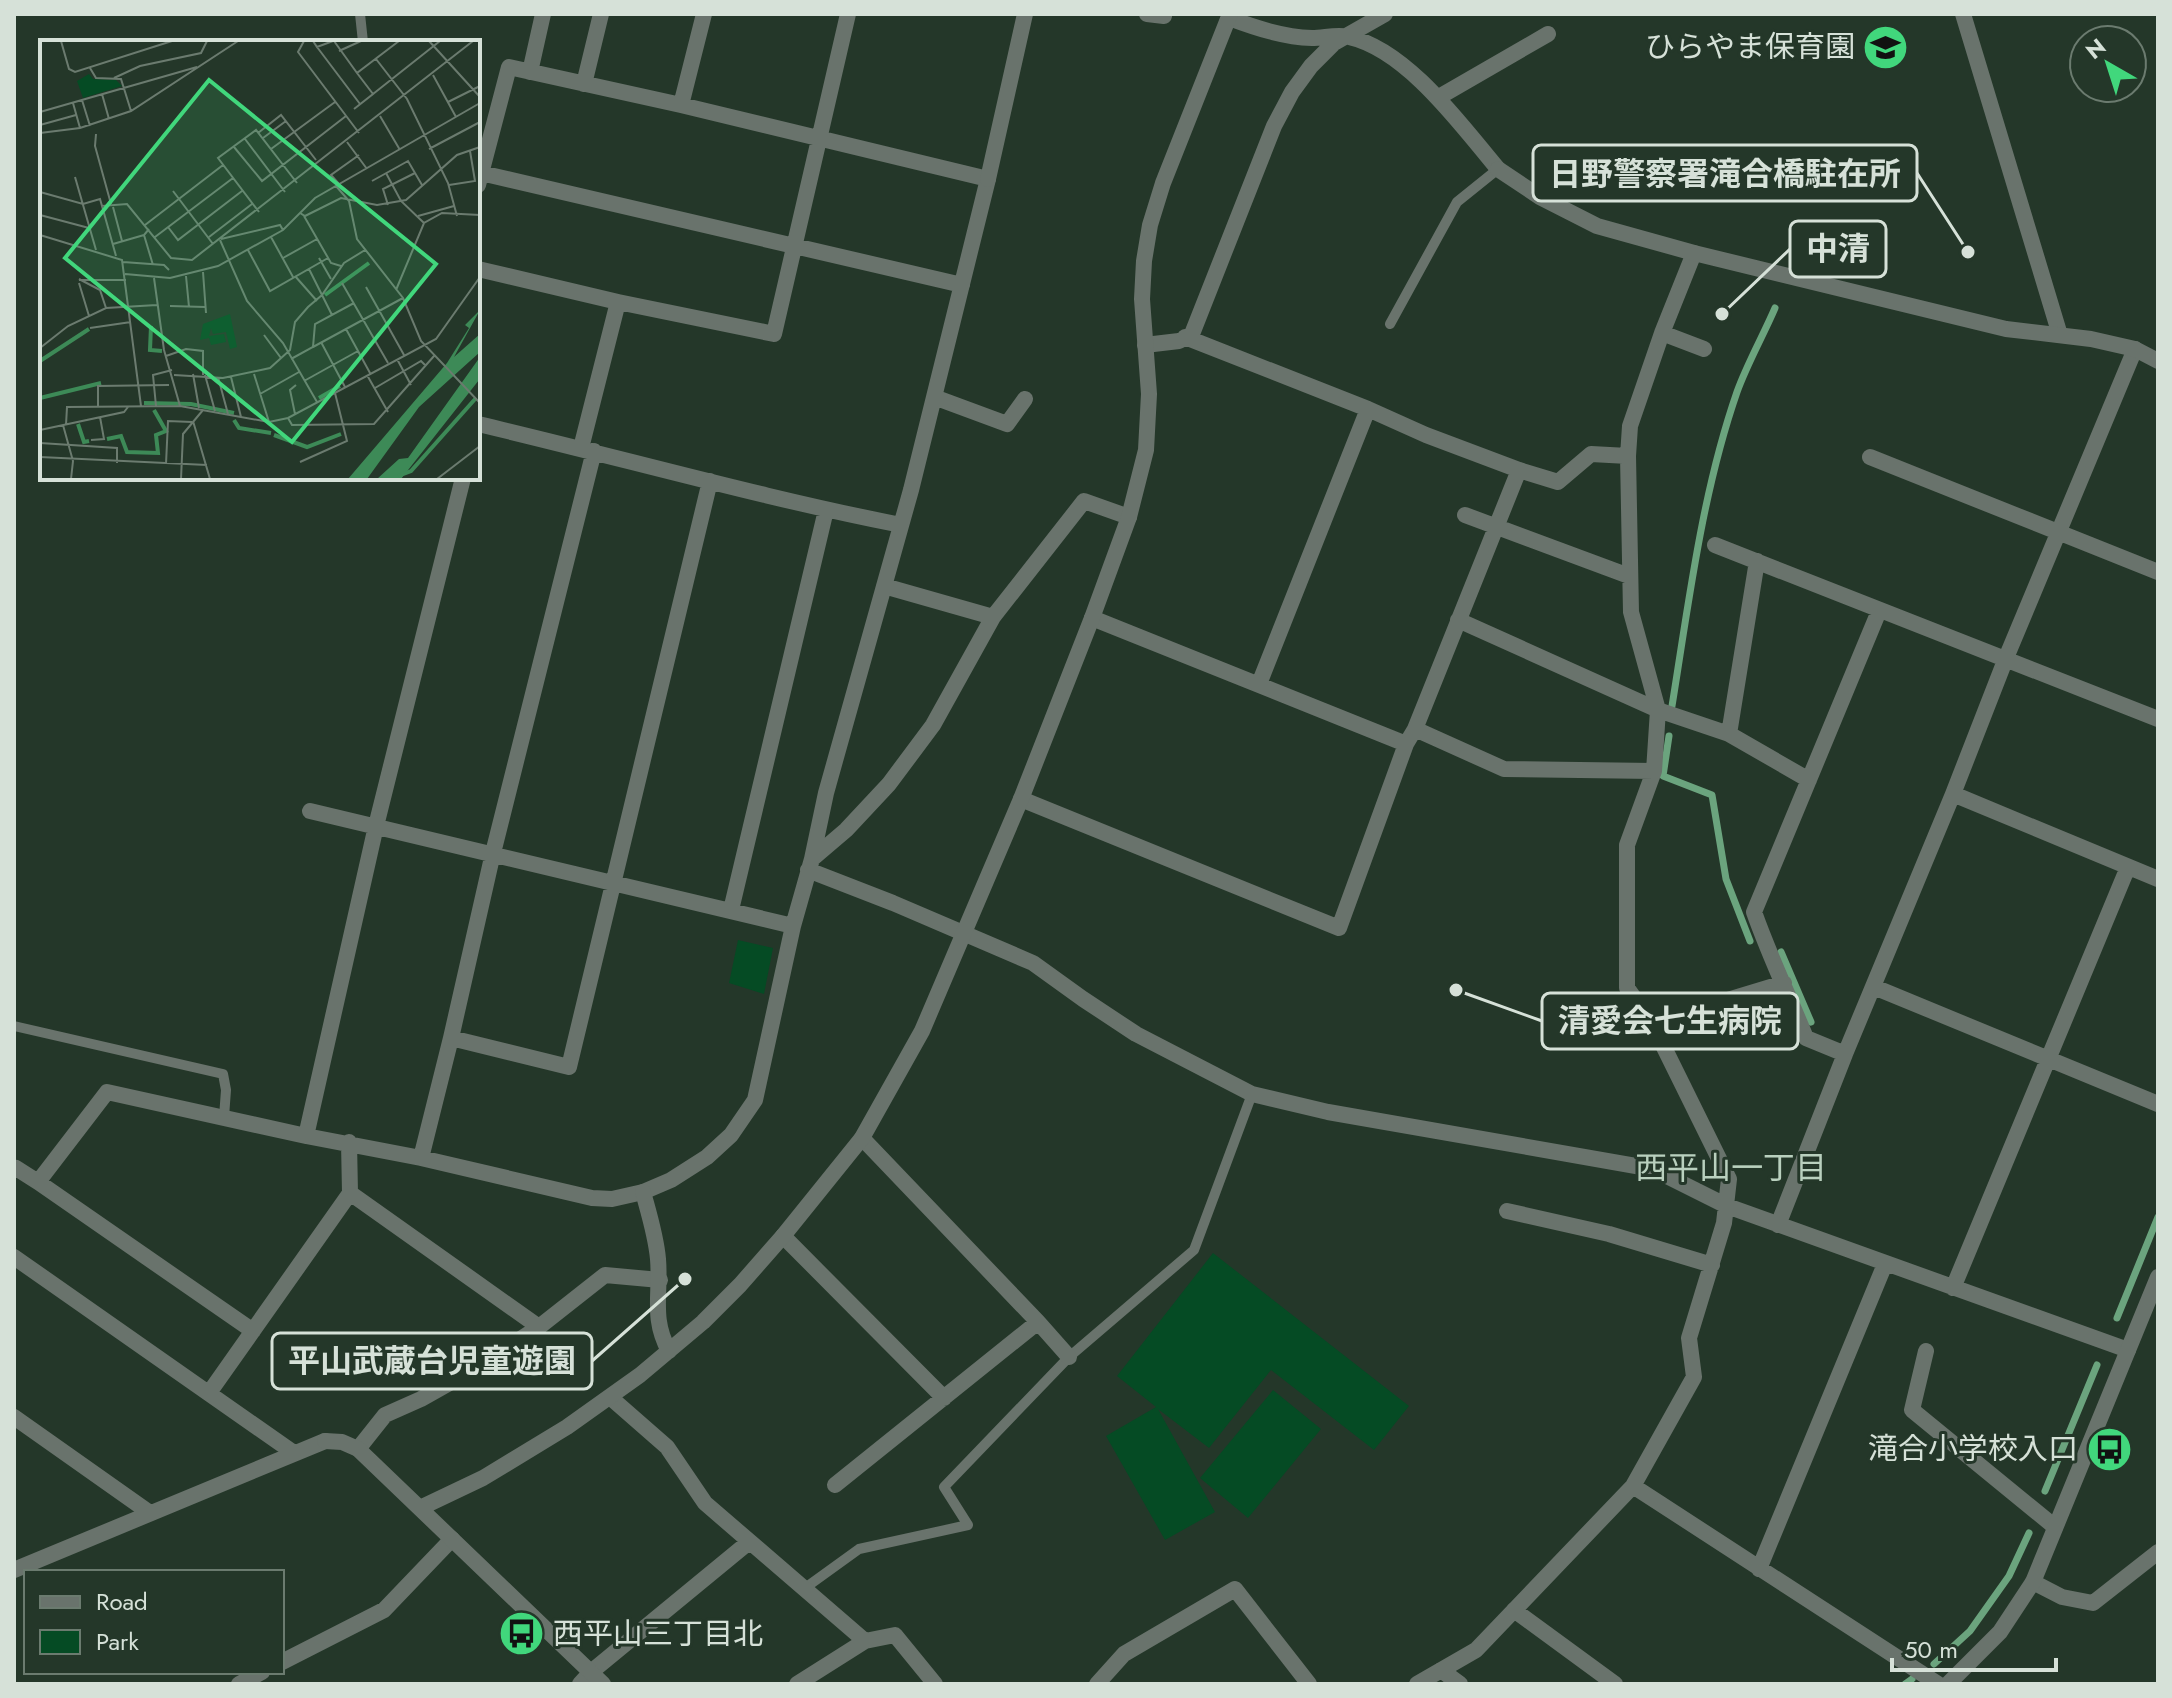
<svg xmlns="http://www.w3.org/2000/svg" width="2172" height="1698" viewBox="0 0 2172 1698" font-family="Jost,'Noto Sans JP',sans-serif">
<style>
.green{fill:#054b24}
.lines{fill:none;stroke-linecap:round;stroke-linejoin:round}
.stream{stroke:#6ba47e;stroke-width:7}
.service{stroke:#69736c;stroke-width:10}
.minor{stroke:#69736c;stroke-width:16}
.tertiary{stroke:#69736c;stroke-width:16}
.labels{text-anchor:middle;stroke-width:6;stroke-linejoin:round;paint-order:stroke}
.poi-label{font-size:30px;fill:#d6e1d8;stroke:#243729;text-anchor:end}
.neighbourhood-label{font-size:32px;fill:#b9d0be;stroke:#243729}
.inset-river{fill:none;stroke:#3d8a57;stroke-width:4}
.inset-road{fill:none;stroke:#6b7b6f;stroke-width:2}
.view{fill:#41d77c;fill-opacity:0.15;stroke:#41d77c;stroke-width:4}
.inset-edge{fill:none;stroke:#d6e1d8;stroke-width:4}
.leader{fill:none;stroke:#d6e1d8;stroke-width:3}
.callout-dot{fill:#d6e1d8;stroke:#243729;stroke-width:3}
.callout{fill:#243729;stroke:#d6e1d8;stroke-width:3}
.callout-label{font-size:32px;text-anchor:middle;font-weight:bold;fill:#d6e1d8}
</style>
<rect width="100%" height="100%" fill="#243729"/>
<path class="green" d="M738,940L773,948L764,994L729,983Z
M1213,1253L1409,1406L1374,1450L1271,1370L1209,1448L1158,1409L1215,1512L1165,1540L1106,1436L1156,1407L1117,1376Z
M1273,1390L1321,1429L1248,1518L1200,1478Z"/>
<g class="lines">
<path class="stream" d="M1672,706C1689,601 1702,493 1737,392C1747,364 1763,336 1775,308
M1669,736L1663,776L1712,795L1726,879L1750,941
M1781,952L1811,1022
M2117,1318L2158,1217
M2045,1491L2097,1365
M1934,1664L1970,1631L2009,1576L2029,1533
M1905,1684L1912,1679"/>
<path class="service" d="M360,14L363,42
M1390,324L1457,202L1498,169
M14,1026L223,1074L226,1090L224,1117
M805,1588L859,1549L968,1525L944,1487L1069,1357L1194,1250L1252,1094"/>
<path class="minor" d="M1147,14L1164,16
M1963,14L2060,335
M1229,18C1256,28 1283,37 1312,38C1324,38 1337,34 1349,37C1407,50 1461,125 1498,169
M530,72L543,14
M584,84L601,14
M1439,97L1548,34
M681,105L704,14
M481,173L962,285
M478,269L618,302L774,334L848,14
M1662,333L1704,349
M1185,337L1368,409L1426,435L1519,470L1558,482L1591,454L1628,456
M1145,345L1179,341L1192,334L1274,126L1292,92L1311,66L1334,43L1385,14
M934,397L1007,424L1025,399
M478,424C619,457 759,497 901,525
M581,448L618,302
M1870,457L2158,572
M1465,515L1629,576
M1715,545L2158,719
M884,586L993,617
M1092,618L1406,744
M1458,620L1658,710L1729,734L1809,780
M1259,684L1368,409
M1415,729L1504,769L1654,771
M1729,734L1757,561
M1953,794L2158,879
M1021,799L1339,928L1406,744L1415,729L1519,470
M310,811L793,926
M812,859L846,830L889,784L933,725L993,617L1084,501L1129,517
M808,870L893,903L1033,963L1083,999L1136,1034L1252,1094L1328,1112L1653,1169L1727,1206L2128,1350
M731,910L826,510
M1874,987L2158,1104
M1652,1023L1784,983
M451,1038L569,1067L710,481
M1845,1054L1953,794L2006,658L2135,349
M306,1136L376,826L463,478
M862,1138L1038,1322L1069,1357
M349,1142L350,1193L539,1327
M421,1158L451,1038L493,853L594,451
M14,1170L16,1168L38,1182L107,1092L306,1136L421,1158L592,1198L612,1199L643,1192L671,1180L707,1157L731,1135L755,1100L793,926L812,859L826,793L911,490L988,179L681,105L509,67L478,185
M38,1182L253,1331
M1507,1211L1609,1234L1712,1265
M1778,1225L1845,1054L1806,1038C1789,996 1769,955 1754,912L1879,611
M783,1236L944,1398
M14,1257L294,1453
M1953,1288L2128,867
M1926,1351L1912,1410L2055,1527
M209,1393L350,1193
M611,1398L667,1447L705,1503L865,1641L895,1635L935,1684
M14,1417L150,1513
M358,1449L385,1415L421,1399L476,1368L539,1327L605,1275L660,1280
M835,1485L1038,1322
M1633,1486L1938,1684
M1759,1569L1885,1264
M14,1570L325,1441
M2033,1582L2062,1597L2093,1603L2158,1552
M1514,1610L1615,1684
M282,1662L384,1610L452,1539
M1441,1670L1460,1684
M239,1684L262,1672
M580,1684L591,1672L749,1542
M797,1684L865,1641
M1097,1684L1124,1654L1235,1589L1309,1684
M1417,1684L1476,1650L1633,1486L1694,1377L1689,1338L1724,1223L1729,1179L1652,1023L1627,988V845L1654,771L1658,710L1631,612L1628,456L1630,426L1662,333L1694,253"/>
<path class="tertiary" d="M1498,169L1540,197L1597,226L1694,253L2006,329L2091,339L2135,349L2158,361
M988,179L1025,14
M643,1192C649,1214 656,1236 658,1259C661,1295 651,1318 669,1351
M325,1441L342,1442L358,1449L603,1684
M420,1508L483,1478L567,1427L640,1375L703,1322L740,1285L783,1236L862,1138L922,1031L1021,799L1092,618L1129,517L1146,450L1149,394L1142,299L1144,261L1150,225L1163,183L1230,14
M1948,1684L2000,1632L2033,1582L2158,1277"/>
</g>
<defs>
<symbol id="school-disc" viewBox="-11 -11 22 22"><circle r="9.5" fill="#41d77c" stroke="#243729"/><path d="M0-5L7-2L0 1L-7-2ZM-4 1L0 2.5L4 1V4Q0 6-4 4Z" fill="#111"/></symbol>
<symbol id="bus-disc" viewBox="-11 -11 22 22"><circle r="9.5" fill="#41d77c" stroke="#243729"/><path d="M-5-6H5V4H4V6H2V4H-2V6H-4V4H-5ZM-3.5-4V0h7V-4ZM-3.5 1.2v1.5H-2V1.2ZM2 1.2v1.5H3.5V1.2Z" fill="#111"/></symbol>
</defs>
<g fill-rule="evenodd">
<use href="#school-disc" x="1860" y="22" width="51" height="51"/>
<use href="#bus-disc" x="2084" y="1424" width="51" height="51"/>
<use href="#bus-disc" x="496" y="1608" width="51" height="51"/>
</g>
<g class="labels">
<g class="poi-label">
<text x="1855" y="57">ひらやま保育園</text>
<text x="2078" y="1459">滝合小学校入口</text>
<text x="553" y="1644" text-anchor="start">西平山三丁目北</text>
</g>
<g class="neighbourhood-label">
<text x="1731" y="1179">西平山一丁目</text>
</g>
</g>
<g transform="translate(40 40)">
<rect width="440" height="440" fill="#243729"/>
<path d="M49,34L53,39L76,40L82,46L43,58L37,41ZM190,274L197,307L190,309L186,292L173,294L171,288L169,296L184,294L186,302L171,305L169,298L160,300L163,284Z" fill="#054b24"/>
<path d="M440,270L414,317L440,294V312L379,367L327,439H308L407,323L429,288L425,285ZM440,317L439,340L361,439H337L359,419L368,418Z" fill="#3d8a57"/>
<path class="inset-river" d="M285,255L329,223M111,286L110,310L122,311M0,321L49,289M0,358L61,343M279,358L300,346M104,363L151,364L194,373M194,380L199,388L231,393M38,384L44,402L49,401M234,395L267,407L301,394M67,399L81,396L87,412L118,413L116,395L126,391L114,370M358,436L371,431L436,358"/>
<path class="inset-road" d="M21,1L29,29L35,32L132,1M264,1L258,12L319,93M273,1L277,7L293,1M294,1L317,33M389,1L440,57M277,7L320,64M299,11L321,1M336,19L367,59L408,143L417,176M50,28L56,38L81,39L91,71M393,35L416,77M74,38L100,26L161,13L167,1M62,54L69,79M333,54L400,1M42,60L50,86M408,62L440,46M33,63L40,88M314,69L333,54L317,33L359,1M0,72L157,27M340,76L360,110M0,85L36,75M0,93L40,88L91,71L198,1M218,93L241,75L276,120M56,94L55,106L71,164M223,98L246,81M205,99L245,152M307,102L327,129M194,107L222,141L306,76M231,109L295,62M389,109L440,82M346,133L361,161L384,183M35,137L56,210M332,141L368,121L382,145M299,144L291,135L319,115M409,145L435,141L430,111M296,146L309,161L317,199L363,258L381,301L440,363M133,151L173,204M0,152L43,164L60,159L62,166L87,164L131,218L152,220L433,1M348,165L343,149L375,133M62,166L76,216M73,167L82,201M219,172L178,118L216,90L257,143M260,173L265,176L301,158L337,165L366,160L417,115L440,107M0,175L49,188M264,176L291,223L301,226M378,176L414,166M105,185L183,125M128,187L138,200L202,151M109,189L104,195L113,225M0,195L82,220L101,366M115,197L193,138M169,197L212,164M231,197L253,237M181,199L240,185L243,190M180,200L207,261L243,303L277,362M73,204L104,195M208,210L230,251L288,218M243,218L277,199M279,218L291,239M83,222L124,225L129,230M269,229L292,275M163,232L166,273M85,234L130,238L178,226L243,190L275,158L440,63M146,236L149,267M255,236L277,261M114,238L124,310L140,366M39,239L60,250L66,268M39,240H86M39,243L49,276M302,243L348,323M326,247L364,315M356,250L384,183L402,173L440,175M130,266L165,267M50,288L91,282M306,289L330,333M224,295L241,318M281,302L305,347M273,307L363,258M0,308L28,286L66,268L117,265M126,316L146,309L163,311V335M251,319L273,307L275,284L314,263M357,319L371,345M153,334L159,368M214,334L229,382M134,335L183,338L230,328L250,310L255,282L268,267L282,255L304,223L325,210M165,335L175,371M327,335L348,372M178,337L188,374M191,337L201,377M264,341L318,311M335,348L381,321L386,326M220,354L259,332M116,366L113,335L132,330M58,367V346L129,345M255,374L250,350L256,345M248,378L252,385L334,384L394,316M153,381L170,439M23,385L33,421L31,439M26,385L27,367L140,366L229,382L248,378L396,299L440,237M0,390L84,372L88,367M51,400L64,399L60,377M0,403L77,408V423M0,417L167,425M260,422L307,401L295,353M126,424L128,381L152,382M141,439L143,394L163,370M397,439L440,406"/>
<path class="view" d="M169,40L396,224L252,402L25,218Z"/>
<rect width="440" height="440" class="inset-edge"/>
</g>
<path class="leader" d="M1968 252L1917 173M1722 314L1790 249M1456 990L1542 1021M685 1279L592 1361"/>
<g class="callout-dot">
<circle cx="1968" cy="252" r="8"/>
<circle cx="1722" cy="314" r="8"/>
<circle cx="1456" cy="990" r="8"/>
<circle cx="685" cy="1279" r="8"/>
</g>
<g class="callout">
<rect x="1533" y="145" width="384" height="56" rx="8"/>
<rect x="1790" y="221" width="96" height="56" rx="8"/>
<rect x="1542" y="993" width="256" height="56" rx="8"/>
<rect x="272" y="1333" width="320" height="56" rx="8"/>
</g>
<g class="callout-label">
<text x="1725" y="185">日野警察署滝合橋駐在所</text>
<text x="1838" y="260">中清</text>
<text x="1670" y="1032">清愛会七生病院</text>
<text x="432" y="1372">平山武蔵台児童遊園</text>
</g>
<rect width="2172" height="1698" fill="none" stroke="#d6e1d8" stroke-width="32"/>
<rect x="24" y="1570" width="260" height="104" fill="#243729" stroke="#6b7b6f" stroke-width="2"/>
<rect x="40" y="1596" width="40" height="12" fill="#69736c" stroke="#6b7b6f" stroke-width="2"/>
<text x="96" y="1610" font-size="24" fill="#d6e1d8">Road</text>
<rect x="40" y="1630" width="40" height="24" fill="#054b24" stroke="#6b7b6f" stroke-width="2"/>
<text x="96" y="1650" font-size="24" fill="#d6e1d8">Park</text>
<g transform="translate(2108 64) rotate(321)"><circle r="38" fill="#243729" stroke="#6b7b6f" stroke-width="2"/>
<path d="M0-6L14 30L0 20L-14 30Z" fill="#41d77c"/>
<text y="-12" font-size="22" font-weight="bold" text-anchor="middle" fill="#d6e1d8">N</text>
</g>
<path d="M1892 1658v12h164v-12" fill="none" stroke="#d6e1d8" stroke-width="4"/>
<text x="1904" y="1658" font-size="24" fill="#d6e1d8" stroke="#243729" stroke-width="6" paint-order="stroke">50 m</text>
</svg>
